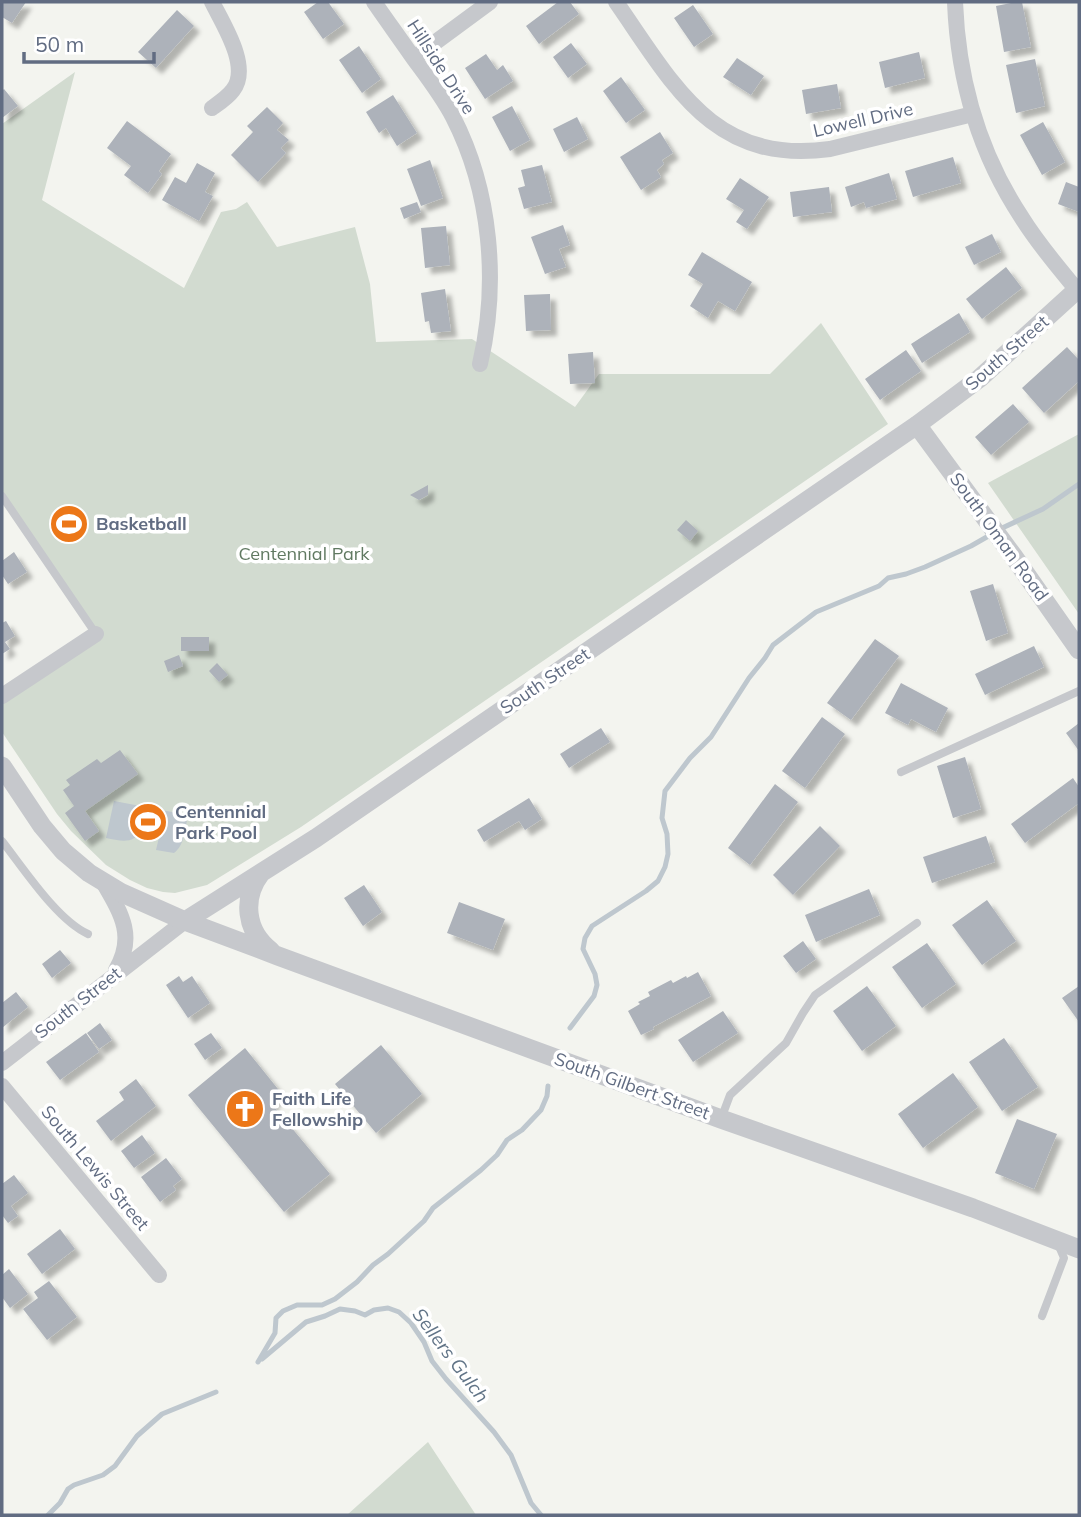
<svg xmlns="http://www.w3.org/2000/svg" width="1081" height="1517" viewBox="0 0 1081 1517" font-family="Mulish,sans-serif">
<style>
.green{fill:#d2dbd0}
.water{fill:#bec7ce}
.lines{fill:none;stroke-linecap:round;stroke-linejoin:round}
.stream{stroke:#bec7ce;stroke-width:5}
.building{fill:#adb2ba;filter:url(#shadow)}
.service{stroke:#c6c8cc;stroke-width:8}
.minor{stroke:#c6c8cc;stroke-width:16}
.tertiary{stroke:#c6c8cc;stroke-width:19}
.labels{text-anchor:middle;stroke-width:7;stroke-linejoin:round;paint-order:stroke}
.street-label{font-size:18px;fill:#616c82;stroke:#fff}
.poi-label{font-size:18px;font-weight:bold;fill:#616c82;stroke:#fff;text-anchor:start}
.park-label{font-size:18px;fill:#607961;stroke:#fff}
.water-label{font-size:19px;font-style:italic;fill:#617487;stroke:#fff}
</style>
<defs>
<filter id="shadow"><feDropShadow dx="6" dy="6" stdDeviation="2" flood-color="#0004"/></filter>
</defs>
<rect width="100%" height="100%" fill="#f3f4ef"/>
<path class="green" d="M75,72L42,200L184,288L221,212L236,209L247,202L277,247L355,227L370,284L376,342L472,339L575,407L599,374H770L821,323L888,424L301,827L207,885L175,893L163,892L147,888L130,880L106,865L71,831L57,814L2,732V696L95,634L2,496V124Z
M1079,434V614L988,483Z
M428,1442L476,1515H347Z"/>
<path class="water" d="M114,801L188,815C185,828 185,845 174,853L156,850L160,833L142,829C134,845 121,841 106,838Z"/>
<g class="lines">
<path class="stream" d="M1000,529L1043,509L1079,484
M570,1028L594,996L597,985L595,974L583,949L585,938L592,926L646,891L658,881L665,867L668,854L667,834L662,818L665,791L690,758L711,737L749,678L765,658L773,645L816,612L879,586L888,578L906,574L925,567L971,546L992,534
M262,1359L306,1322L325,1316L340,1309L355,1311L365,1315L374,1310L388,1308L399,1312L411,1323L424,1342L432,1361L446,1379L494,1432L511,1455L531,1503L541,1515
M258,1362L275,1333L276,1318L283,1311L297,1305H322L335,1299L357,1282L373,1265L388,1254L424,1221L433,1208L481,1170L497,1155L507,1140L522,1130L541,1110L547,1096L548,1086
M48,1515L60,1503L68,1489L74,1485L103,1475L115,1466L137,1436L162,1414L216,1392"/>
</g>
<path class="building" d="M2,2H26L12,23L2,17Z
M318,2H328L344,24L323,39L304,12Z
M558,2H570L579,14L539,44L526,26Z
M1016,2H1022L1031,47L1004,52L996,6Z
M693,5L713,34L694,47L674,18Z
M177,10L194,26L156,68L138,52Z
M571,43L587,64L568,78L553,57Z
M359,46L381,79L362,93L339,60Z
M919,52L925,78L885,88L879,62Z
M486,54L497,70L503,65L513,81L485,99L465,68Z
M737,58L764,76L751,95L723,77Z
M1035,59L1045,106L1016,113L1006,65Z
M621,77L645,110L626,123L603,91Z
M837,84L841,108L806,114L802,90Z
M4,89L18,106L2,118V91Z
M393,95L417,133L397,146L386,128L379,133L366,112Z
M512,106L530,140L510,151L492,117Z
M267,107L283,123L277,130L289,140L281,148L286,153L258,182L231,155L253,132L247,126Z
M577,117L588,139L564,152L553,129Z
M127,121L171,154L159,171L162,174L148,193L124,175L131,166L107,148Z
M1043,122L1065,162L1042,175L1020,135Z
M660,132L673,153L662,160L664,164L657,170L661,177L641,190L620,157Z
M953,157L961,183L913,197L905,171Z
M430,160L443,198L421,206L407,169Z
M197,163L215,173L205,192L213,196L199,221L162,200L175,177L186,183Z
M542,165L552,202L524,209L518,188L525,186L521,170Z
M889,173L897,199L866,208L864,202L851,207L845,187Z
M740,178L769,197L747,229L736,222L744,210L726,199Z
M1066,182L1079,187V212L1058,204Z
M829,187L832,212L793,217L790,192Z
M417,202L421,212L404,219L400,208Z
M563,225L570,245L559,249L566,267L545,274L531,237Z
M446,226L450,265L425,268L421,228Z
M992,234L1001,252L974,265L965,247Z
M702,252L752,282L735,311L718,301L708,318L690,306L703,284L688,275Z
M1006,267L1022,288L982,319L966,299Z
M445,289L451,331L431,333L429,321L425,322L421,293Z
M550,294L551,330L526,331L524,295Z
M959,313L970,332L922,363L911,344Z
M1067,347L1079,360V381L1044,413L1022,388Z
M906,350L921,371L880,400L865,379Z
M593,352L595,383L570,384L568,354Z
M1013,404L1029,422L991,455L975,437Z
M428,485V495L419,500L410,495Z
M686,520L698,531L690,541L677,530Z
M14,552L27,572L8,584L2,575V561Z
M993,584L1008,633L986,641L970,591Z
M6,621L15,636L5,642L10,649L2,654V623Z
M181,637H209V651H181Z
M875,639L899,656L851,720L827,703Z
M1034,646L1044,667L985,695L975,674Z
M179,655L183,666L168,672L164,661Z
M217,663L228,675L219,682L209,671Z
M901,683L948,708L936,732L911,719L908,725L885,713Z
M822,717L845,734L805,788L782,771Z
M1079,723V751L1066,733Z
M601,728L610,742L569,768L560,754Z
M120,750L138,774L85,811L99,831L85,841L65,813L74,806L63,790L70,785L66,780L97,759L101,763Z
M965,757L981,809L953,818L937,766Z
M1073,778L1079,787V803L1025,843L1011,824Z
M775,784L798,802L750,865L728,848Z
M529,798L542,819L525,830L519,821L484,842L477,830Z
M820,826L840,846L793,895L773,875Z
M986,836L995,862L932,883L923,857Z
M364,885L382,912L363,926L344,898Z
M869,889L880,915L816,942L805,915Z
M987,900L1016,941L982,965L952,925Z
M459,902L505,919L493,950L447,933Z
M803,941L816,959L796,973L783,956Z
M927,943L956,984L922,1008L892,967Z
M60,950L71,963L52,978L42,964Z
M698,972L711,996L653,1027L654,1029L641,1035L628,1011L640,1004L638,1002L650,996L648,992L671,980L673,983L686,976L687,978Z
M179,976L183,982L192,976L210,1003L188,1018L166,985Z
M867,986L896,1026L862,1051L833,1011Z
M1079,986V1022L1062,998Z
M16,992L28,1007L2,1028V1003Z
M723,1011L738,1033L693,1062L678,1040Z
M100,1023L112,1040L99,1049L87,1033Z
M86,1033L99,1052L60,1080L46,1062Z
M211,1033L222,1048L205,1060L194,1044Z
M1004,1038L1038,1087L1002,1111L969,1062Z
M381,1045L422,1094L376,1133L335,1084Z
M245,1048L282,1094L271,1103L330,1174L284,1212L188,1095Z
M953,1073L978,1107L923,1148L898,1114Z
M136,1079L156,1106L111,1141L96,1121L124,1100L119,1092Z
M1017,1119L1057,1134L1034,1189L995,1173Z
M142,1135L155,1153L134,1168L121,1151Z
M166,1158L182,1179L173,1186L176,1190L160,1202L141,1177Z
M14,1175L28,1193L11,1206L18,1216L8,1223L2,1215V1184Z
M60,1229L75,1249L42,1274L27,1254Z
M9,1269L28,1294L10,1308L2,1297V1275Z
M49,1281L77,1317L47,1340L23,1309L38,1298L34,1292Z"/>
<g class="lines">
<path class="service" d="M2,496L96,634
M901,772L1079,691
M2,841C24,869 57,920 88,934
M721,1119L730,1095L786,1043L803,1013L815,995L917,923
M1042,1316L1064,1258L1058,1244"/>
<path class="minor" d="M374,2C387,21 401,40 414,59C428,78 442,96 453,117C491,191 499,283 480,364
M616,2C674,85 713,165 830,149L973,114
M955,2C958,79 979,153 1022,218C1038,244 1058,267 1077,290
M414,58L490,2
M212,108C219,103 228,97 233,90C251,67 223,24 212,2
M2,696L96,634
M103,882C121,913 136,936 116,970
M2,1063L185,921
M2,1086L159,1275"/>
<path class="tertiary" d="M917,425L1014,557L1079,650
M2,766L42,826L63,851L89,873L122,893L185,921L278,956L721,1119L973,1208L1079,1249
M261,873C242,898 245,931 271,951
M185,921L316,838L917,425L980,378L1079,288"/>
</g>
<defs>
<symbol id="stadium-disc" viewBox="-11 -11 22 22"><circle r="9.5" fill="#ec7718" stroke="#fff"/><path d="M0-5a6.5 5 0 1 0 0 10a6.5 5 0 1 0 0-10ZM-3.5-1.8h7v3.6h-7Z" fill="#fff"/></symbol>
<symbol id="church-disc" viewBox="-11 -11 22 22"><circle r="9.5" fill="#ec7718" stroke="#fff"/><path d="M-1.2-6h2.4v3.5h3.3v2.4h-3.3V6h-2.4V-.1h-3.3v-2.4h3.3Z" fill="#fff"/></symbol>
</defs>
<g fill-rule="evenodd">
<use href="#stadium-disc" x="47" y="502" width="44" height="44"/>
<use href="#stadium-disc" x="126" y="800" width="44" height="44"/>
<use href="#church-disc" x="223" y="1087" width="44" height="44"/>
</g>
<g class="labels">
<g class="street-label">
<text transform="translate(441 67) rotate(57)" y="6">Hillside Drive</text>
<text transform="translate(863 120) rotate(-13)" y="6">Lowell Drive</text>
<text transform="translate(1007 353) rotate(-41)" y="6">South Street</text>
<text transform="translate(999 537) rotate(54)" y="6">South Oman Road</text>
<text transform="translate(545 681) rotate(-34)" y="6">South Street</text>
<text transform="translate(78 1003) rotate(-38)" y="6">South Street</text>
<text transform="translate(632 1086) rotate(20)" y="6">South Gilbert Street</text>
<text transform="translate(95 1168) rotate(50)" y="6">South Lewis Street</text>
</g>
<g class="poi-label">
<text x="96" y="530">Basketball</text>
<text x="175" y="818">Centennial<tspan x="175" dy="21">Park Pool</tspan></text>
<text x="272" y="1105">Faith Life<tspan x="272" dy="21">Fellowship</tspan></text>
</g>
<g class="park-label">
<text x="304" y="560">Centennial Park</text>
</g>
<g class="water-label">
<text transform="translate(451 1355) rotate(53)" y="7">Sellers Gulch</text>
</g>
</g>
<rect width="1081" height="1517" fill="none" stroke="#616c82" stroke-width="7"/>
<path d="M24 52v10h130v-10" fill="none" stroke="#616c82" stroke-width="3.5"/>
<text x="35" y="52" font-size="21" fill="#616c82" stroke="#ffffff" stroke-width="5" paint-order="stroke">50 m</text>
</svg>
